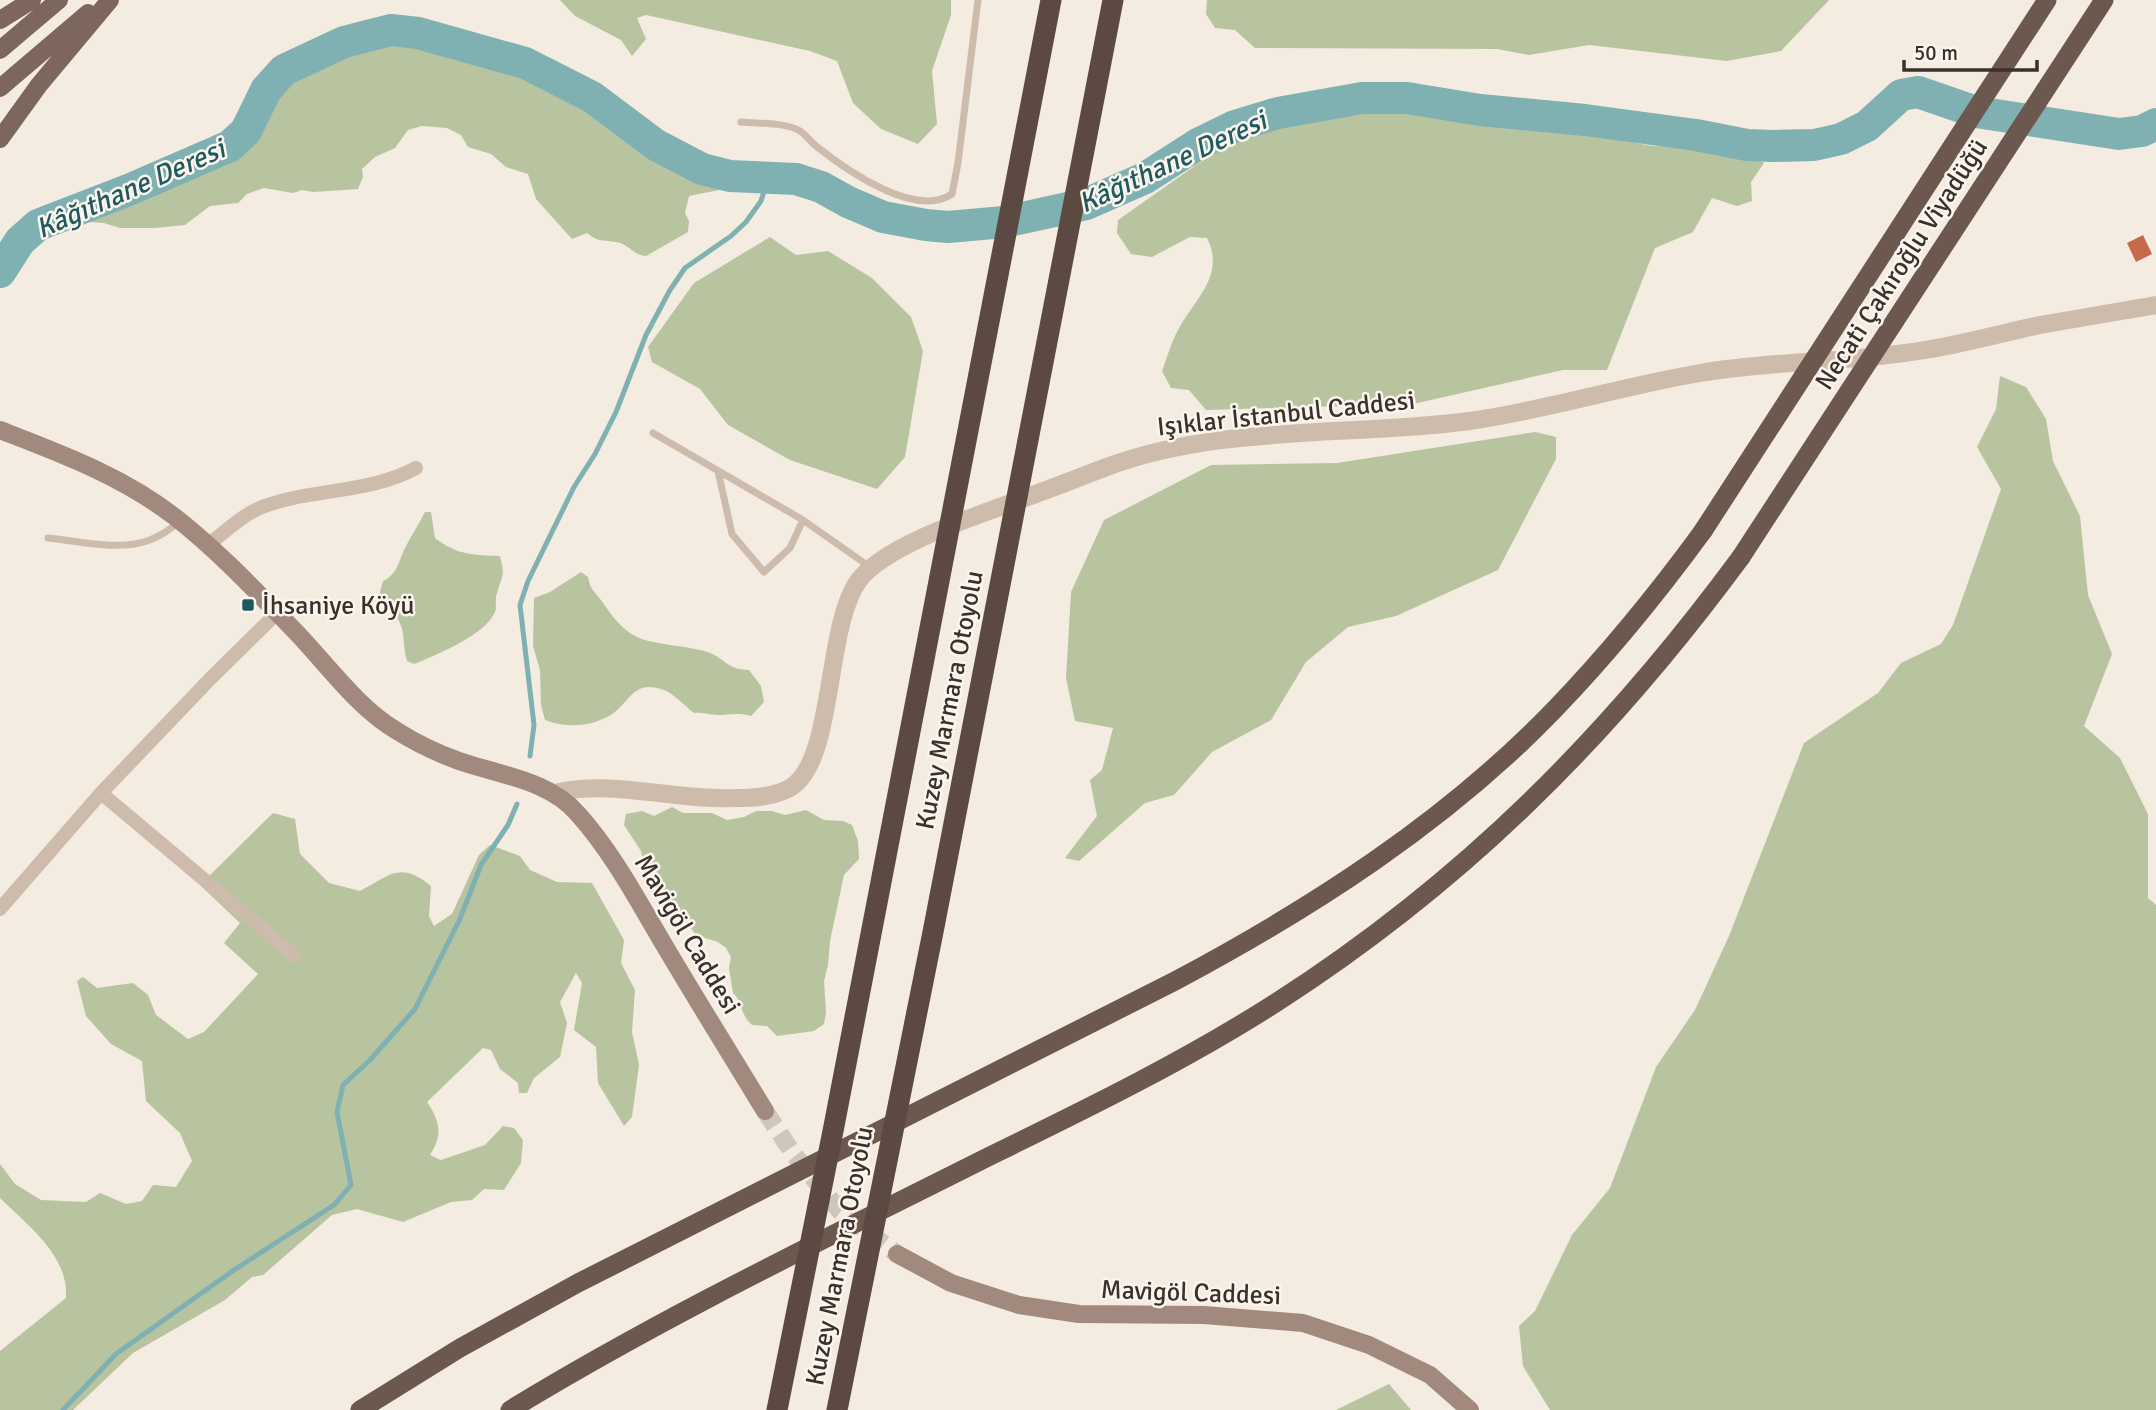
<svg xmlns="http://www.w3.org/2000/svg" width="2156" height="1410" viewBox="0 0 2156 1410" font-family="Signika,sans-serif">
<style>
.green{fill:#b8c4a0}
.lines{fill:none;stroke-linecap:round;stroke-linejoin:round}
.stream{stroke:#7fb0b2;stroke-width:5}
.river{stroke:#7fb0b2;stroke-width:32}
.building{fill:#c8694b}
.secondary-tunnel{stroke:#cfc6bd;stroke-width:18;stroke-dasharray:18 9;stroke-linecap:butt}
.service{stroke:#cdbbac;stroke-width:7}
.minor{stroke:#cdbbac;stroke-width:14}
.tertiary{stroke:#cdbbac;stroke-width:18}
.secondary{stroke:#a18a7d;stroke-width:18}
.primary{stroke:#7d675c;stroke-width:18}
.trunk{stroke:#6c584f;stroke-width:19}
.trunk-bridge{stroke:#6c584f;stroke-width:19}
.motorway-bridge{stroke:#5c4a42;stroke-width:21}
.poi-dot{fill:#1f5a5e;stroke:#fbf5ee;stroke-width:2.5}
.labels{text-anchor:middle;stroke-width:5;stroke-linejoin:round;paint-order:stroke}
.street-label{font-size:26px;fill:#3b302b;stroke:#fbf5ee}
.poi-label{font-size:26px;fill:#3b302b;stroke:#fbf5ee;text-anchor:start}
.water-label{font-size:28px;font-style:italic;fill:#1f5a5e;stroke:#fbf5ee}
</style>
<rect width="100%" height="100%" fill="#f4ebe1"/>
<path class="green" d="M560,0H951V15L932,71L937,124L918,144L881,129L853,103L837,61L810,51L646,15L637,18L646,39L632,56L621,40L575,16Z
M1207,0H1829L1781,51L1727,61L1589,45L1529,55L1497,49L1255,48L1235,30L1215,28L1206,14Z
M415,18L459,31L480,43L585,86L623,111L652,136L698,160L727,170L734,182L729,188L689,196L685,213L689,221L688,232L646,256C634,255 630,246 620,243C604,239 601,244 587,233L572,239L536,199L528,174L506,167L491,154L468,147L461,135L447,128L422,126L408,130L395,148L375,157L362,169L363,177L358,189L313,192L302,190L293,193L264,188L247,194L238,203L210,206L185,225L155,228H120L104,223L74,221L69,216L70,208L100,201L170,162L197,155L231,137L251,118L271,76L290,61L360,31Z
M1441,107L1652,146L1733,148L1764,163L1751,182L1752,201L1737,206L1712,198L1693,232L1655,248L1607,370H1563L1413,404L1206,410L1189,390L1171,388L1162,371C1167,358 1171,343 1178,330C1194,299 1226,276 1207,238L1190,237L1152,257L1131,254L1117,233L1118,220L1233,139L1321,108Z
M770,237L796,255L828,251L872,278L911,317L923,351L905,457L877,489L790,460L728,425L700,389L652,362L648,347L694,283Z
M2000,376L2026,387L2046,419L2053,461L2080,516L2088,595L2112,654L2084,726L2120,758L2148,814V898L2156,905V1410H1550L1523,1366L1519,1326L1535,1311L1572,1235L1610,1188L1656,1067L1695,1010L1729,936L1804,743L1878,693L1901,663L1941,644L1953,625L2001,489L1977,447L1996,409Z
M1535,432L1556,437V459L1498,570L1396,616L1348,627L1306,662L1271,720L1212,752L1174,795L1145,803L1079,861L1065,858L1097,816L1090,780L1102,770L1113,728L1075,721L1066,678L1071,592L1104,520L1211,465L1337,463Z
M425,512H431L435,538C457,555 473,555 500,556C505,577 503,573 497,593C494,600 498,608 494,614C483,636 436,655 414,664L407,661C403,649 405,636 401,626C397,613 386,608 378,599L383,581C398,574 398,562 405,548C411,536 419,524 425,512Z
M581,572L588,577C590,589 594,591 601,600C611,614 619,627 635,636C650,645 688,645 710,653C727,660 726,669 749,670L761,686L764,702L751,716C738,712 730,715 717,715C709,715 703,712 694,713C685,706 674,694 664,690C632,678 630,704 609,716C589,727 566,728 545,720L541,705L540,670L533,646L534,598L550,592Z
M672,807L683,813H712L727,820L744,817L756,811H772L785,815L806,810L824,820L843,821L852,825L858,841L859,859L844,875L830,941L828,965L824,981L826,1013L824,1024L814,1031L777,1036L767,1026L752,1025C739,1013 743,1002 733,993L729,968L731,957L726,948L718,942L696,935L681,915L672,908L666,894L646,877L641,851L624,825L626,814L642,811L654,816Z
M273,813L295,819L300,854L329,883L360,891C391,875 400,861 431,886L429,916L434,926L452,914L479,855L490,845L520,856L530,870L557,882L592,883L624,940L621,963L635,990L632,1032L639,1065L632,1117L624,1126L598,1083L596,1047L574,1030L582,983L576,973L560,1002L567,1023L560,1057L534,1078L527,1093H519L518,1083L500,1069L491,1050L483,1048L427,1102C440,1121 443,1135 430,1155L441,1160L485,1145L503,1126L514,1128L523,1140L521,1163L504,1190L484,1189L472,1200L451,1202L403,1222L357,1209L332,1215L263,1275L252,1277L225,1300L133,1353L73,1410H0V1351L66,1298C69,1255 27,1225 0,1198V1164L15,1184L41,1200L86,1202L100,1193L126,1204L142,1201L153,1185L176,1187L192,1161L180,1133L146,1101L142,1061L111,1044L86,1016L77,981L83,977L97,988L133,983L148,995L156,1015L188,1039L204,1032L258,974L224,943L240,923L200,885Z
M1389,1384L1411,1410H1336Z"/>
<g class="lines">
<path class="stream" d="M530,756L534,725L520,605L528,581L574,487L595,454L616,412L646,335L670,290L685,268L731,236L746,222L761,201L766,185
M63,1410L116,1354L234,1270L334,1205L351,1185L337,1112L343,1085L370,1060L415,1009L459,921L481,865L508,825L517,804"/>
<path class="river" d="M0,272L20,241L38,225L131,189L230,146L246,131L266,90L284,70L344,42L391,30L418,33L525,63L592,97L656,145L702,169L730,176L796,179L821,187L848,202L883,217L926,225L948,227L1004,222L1086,204L1145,178L1198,144L1235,126L1278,113L1362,98H1407L1480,110L1585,120L1696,135L1747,145L1773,146L1814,145L1841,139L1867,126L1901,95L1918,92L1976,112L2119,134L2142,131L2156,124"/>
</g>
<path class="building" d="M2143,235L2152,254L2136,262L2127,243Z"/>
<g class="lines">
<path class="secondary-tunnel" d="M765,1111L792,1152L840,1211L897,1254"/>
<path class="service" d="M741,122C758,124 786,122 800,131C806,135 811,142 816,146C845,169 915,219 952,194L958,163L978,0
M653,433L803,520L870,567
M718,471L732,534L764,572L790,548L803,520
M48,538C79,541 117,551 147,541C160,537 170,529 180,521"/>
<path class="minor" d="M208,545C225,532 242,515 262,507C312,488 368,494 416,468
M101,793L295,956
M0,909L101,793L210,679L277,613"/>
<path class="tertiary" d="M555,793C614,779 675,801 735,798C753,798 772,797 788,789C836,765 824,627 859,580C885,546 970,518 1011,503C1042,492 1073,480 1104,468C1220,424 1349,437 1470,421C1548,410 1623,386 1700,373C1775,360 1851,363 1925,350C1964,344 2002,333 2040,325C2079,318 2117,312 2156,305"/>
<path class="secondary" d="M0,430C62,454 122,476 175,517C217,550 254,589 291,627C325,661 355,706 397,731C416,743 437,753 459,761C499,775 549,780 578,814C612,852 637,899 663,943C696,999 731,1055 765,1111
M897,1254L951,1283L1019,1305L1079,1314L1204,1315L1303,1323L1369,1345L1430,1375L1470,1410"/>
<path class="primary" d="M0,20L32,0
M0,50L59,0
M0,88L88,13
M0,139L39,85L110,0"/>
<path class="trunk" d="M360,1410L460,1348L578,1283L1175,981C1312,908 1446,822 1554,710C1608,654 1657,594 1703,531
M510,1410C664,1316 827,1238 988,1157C1086,1109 1185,1061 1277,1002C1465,881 1609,736 1741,557"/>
<path class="trunk-bridge" d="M1703,531L2047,0
M1741,557L2104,0"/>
<path class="motorway-bridge" d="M777,1410L834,1126L1051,0
M837,1410L933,932L1113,0"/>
</g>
<rect class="poi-dot" x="241" y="598" width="14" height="14" rx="3.5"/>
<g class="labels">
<g class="street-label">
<text transform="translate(1901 264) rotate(-57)" y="9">Necati Çakıroğlu Viyadüğü</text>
<text transform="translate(1286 413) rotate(-6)" y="9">Işıklar İstanbul Caddesi</text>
<text transform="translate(949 700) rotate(-79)" y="9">Kuzey Marmara Otoyolu</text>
<text transform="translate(688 934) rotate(59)" y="9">Mavigöl Caddesi</text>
<text transform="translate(839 1256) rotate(-79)" y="9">Kuzey Marmara Otoyolu</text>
<text transform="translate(1191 1292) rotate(2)" y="9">Mavigöl Caddesi</text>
</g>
<g class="poi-label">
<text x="262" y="614">İhsaniye Köyü</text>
</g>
<g class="water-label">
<text transform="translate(1172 161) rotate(-25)" y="10">Kâğıthane Deresi</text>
<text transform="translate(130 188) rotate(-24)" y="10">Kâğıthane Deresi</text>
</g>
</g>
<path d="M1904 60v10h133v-10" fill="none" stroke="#3b302b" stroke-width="3.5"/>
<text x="1914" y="60" font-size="21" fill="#3b302b" stroke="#fbf5ee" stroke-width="5" paint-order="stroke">50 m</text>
</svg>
